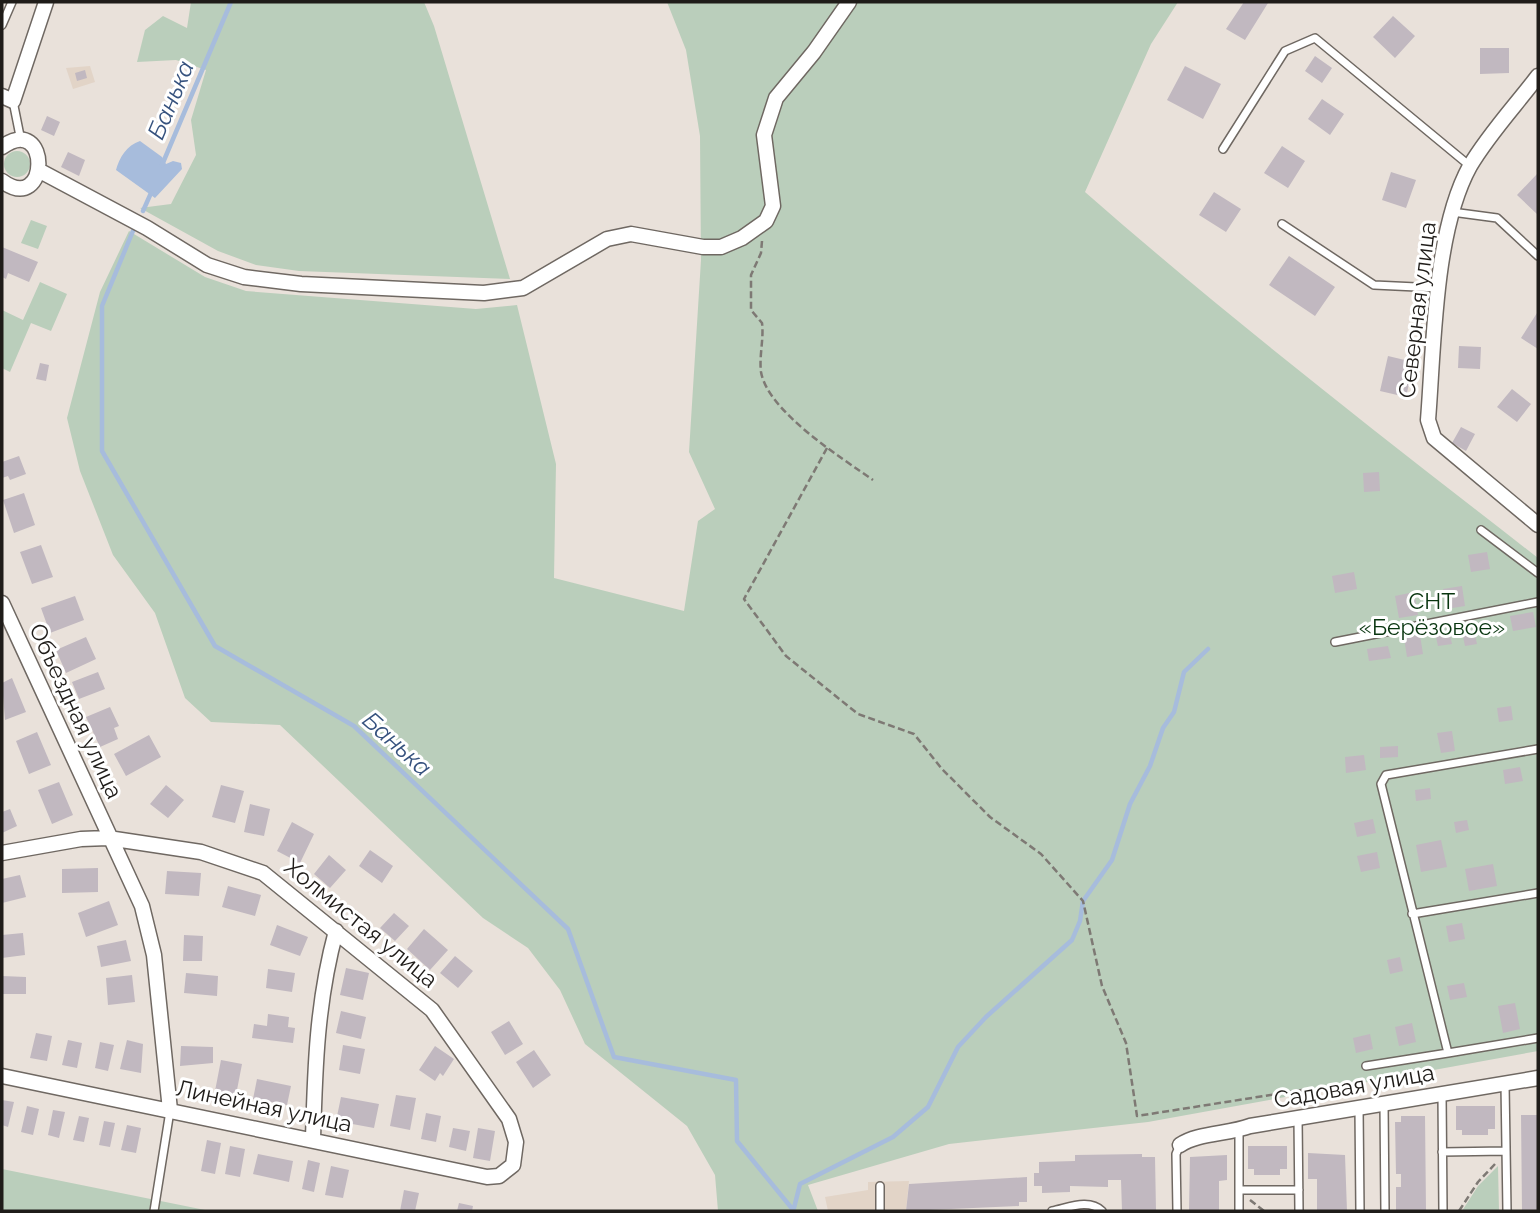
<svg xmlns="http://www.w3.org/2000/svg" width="1540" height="1213" viewBox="0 0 1540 1213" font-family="Raleway,sans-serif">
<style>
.built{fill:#e2d4c7}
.green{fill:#bacebb}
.water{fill:#a7bcdc}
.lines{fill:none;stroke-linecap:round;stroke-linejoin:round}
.stream{stroke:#a7bcdc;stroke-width:4.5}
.building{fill:#c1b8c0}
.service-casing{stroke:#6f6862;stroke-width:10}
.minor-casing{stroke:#6f6862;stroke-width:17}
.path{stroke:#7e7974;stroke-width:2.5;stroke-dasharray:7 3.5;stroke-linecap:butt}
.service{stroke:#fff;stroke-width:7}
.minor{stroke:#fff;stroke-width:14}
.labels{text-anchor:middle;stroke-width:6;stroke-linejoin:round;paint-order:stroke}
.street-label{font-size:23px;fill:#1f1c19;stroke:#fff}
.park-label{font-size:23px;fill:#08350f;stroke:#fff}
.water-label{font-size:24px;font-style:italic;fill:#36527e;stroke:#fff}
</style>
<rect width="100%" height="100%" fill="#e9e1da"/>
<path class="built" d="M90,66L95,82L73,89L66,68Z
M909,1181L906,1211H828L825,1197L868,1190V1182Z"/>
<path class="green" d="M191,2H424L434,26L510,279L299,271L256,265L218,251L140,208L171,204L196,155L191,120L206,70L176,60L137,62L145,30L163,16L187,28Z
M667,2H1178L1151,44L1085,192C1231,320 1385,439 1538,558V1051L1148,1122L949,1144L808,1185L818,1211H718L715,1175L687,1126L585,1044L560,990L528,948L483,918L280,725L211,722L185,698L155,613L113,555L80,471L67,418L100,292L129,231L205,277L246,291L476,309L517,305L556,464L554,578L684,611L698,521L715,509L689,452L701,260L700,136L686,50Z
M4 164a13 13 0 1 1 26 0a13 13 0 1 1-26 0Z
M31,220L47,226L38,249L21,243Z
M40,282L67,294L51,331L31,323L10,372L2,368V310L23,320Z
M1498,1166L1499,1211H1462L1478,1186Z
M2,1169L210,1211H2Z"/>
<path class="water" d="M140,141L162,157L166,164L173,161L181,163L182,169L155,198L116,170C119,158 127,145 140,141Z"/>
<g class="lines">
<path class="stream" d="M162,165L231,2
M143,211L151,193
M135,226L102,306V451L215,646L354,726L568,929L614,1057L736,1080L737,1141L794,1211
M794,1208L800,1184L893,1137L928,1107L958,1047L986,1017L1072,940L1080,921L1083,901L1112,860L1130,804L1150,766L1163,728L1174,712L1184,672L1208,649"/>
</g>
<path class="building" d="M1244,2L1268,3L1245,40L1226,29Z
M1393,16L1415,36L1395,58L1373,37Z
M1480,48H1509V73L1480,74Z
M1315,56L1332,68L1322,83L1305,71Z
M1185,66L1221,84L1203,119L1167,100Z
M85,70L87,78L77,81L75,73Z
M1322,99L1344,114L1330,135L1308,119Z
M47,116L60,122L54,136L41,130Z
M1282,146L1305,161L1288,188L1264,173Z
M68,152L85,160L79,176L61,167Z
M1391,172L1416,180L1406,208L1382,200Z
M1537,174L1538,175V215L1517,195Z
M1214,192L1241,209L1226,232L1199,215Z
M2,247L38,262L29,282L8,273L6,279L2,277Z
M1289,256L1335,287L1315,316L1269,285Z
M1537,313L1538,314V349L1521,338Z
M1459,346L1481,347L1480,369L1458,368Z
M1388,356L1409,361L1405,378L1410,379L1406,397L1380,391Z
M40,363L49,365L46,381L36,379Z
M1512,389L1531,404L1517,422L1497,407Z
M1461,427L1475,434L1466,451L1452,443Z
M19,456L26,474L10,480L8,476L2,478V462Z
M1379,472L1380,491L1364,492L1363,473Z
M24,493L35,525L14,533L3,500Z
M41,545L53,577L32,584L20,552Z
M1487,552L1490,569L1471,572L1468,555Z
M1354,572L1357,589L1335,593L1332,576Z
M1462,586L1465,606L1446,609L1443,589Z
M1414,592L1418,615L1399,618L1395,596Z
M75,596L84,620L50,633L41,608Z
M1533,612L1536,627L1513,631L1510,616Z
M1449,630L1452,644L1438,646L1435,633Z
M1474,630L1477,644L1465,646L1462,632Z
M1420,635L1423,654L1407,657L1404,638Z
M86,637L96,659L66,673L56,650Z
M1388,646L1391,658L1369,661L1367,649Z
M98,672L105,689L79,699L72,682Z
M12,678L26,712L5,720L2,683Z
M1511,706L1513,720L1499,722L1497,708Z
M110,707L119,726L114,728L118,739L100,747L86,717Z
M1452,731L1455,751L1441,753L1437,733Z
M37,732L51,765L29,774L16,741Z
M149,735L161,757L126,776L114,754Z
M1398,746V757L1380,758V747Z
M1364,755L1366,770L1346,773L1345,757Z
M1520,767L1523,781L1505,784L1503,770Z
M59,782L73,815L52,824L38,790Z
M166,785L184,800L168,818L150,804Z
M221,785L244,791L235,823L212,817Z
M1430,788L1431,799L1416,801L1415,790Z
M250,804L270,809L264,836L244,832Z
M10,809L17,826L2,833V812Z
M1373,819L1376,833L1357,837L1354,823Z
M1467,820L1469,830L1456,833L1454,822Z
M292,822L314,834L300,863L277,851Z
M1441,840L1447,867L1421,872L1416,845Z
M370,850L393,866L382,883L359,866Z
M1377,852L1380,868L1361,872L1357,856Z
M329,855L346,870L330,888L314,874Z
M1493,864L1497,886L1469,891L1465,869Z
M98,868V892L62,893V869Z
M167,871L201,873L199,896L165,894Z
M20,875L26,897L2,903V879Z
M228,886L261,895L255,916L222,907Z
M109,901L118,925L86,937L78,913Z
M394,913L409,926L395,941L380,928Z
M1462,923L1465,939L1449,942L1446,926Z
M277,925L308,937L300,956L270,945Z
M424,929L448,950L430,970L407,949Z
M23,933L25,955L2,958V935Z
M184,935L203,936L202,961H183Z
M126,940L131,961L101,967L97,946Z
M455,956L473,971L458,988L440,973Z
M1400,957L1403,971L1390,974L1387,960Z
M346,968L369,973L363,1000L340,995Z
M268,969L295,973L292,992L266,988Z
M186,973L218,976L217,996L184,993Z
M132,975L135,1002L108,1005L106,978Z
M2,976L26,977V994H2Z
M1464,983L1467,997L1450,1000L1447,986Z
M1515,1003L1520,1029L1503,1033L1498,1006Z
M341,1011L366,1017L361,1039L336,1033Z
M268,1014L289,1017L288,1027L295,1028L293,1043L252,1038L254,1024L267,1026Z
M509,1021L523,1044L505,1055L491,1032Z
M1412,1023L1416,1042L1399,1046L1395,1027Z
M36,1033L52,1036L47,1061L30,1058Z
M1370,1034L1373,1049L1356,1053L1353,1038Z
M68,1040L82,1043L77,1068L62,1065Z
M127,1040L143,1044L141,1073L120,1069Z
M100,1042L114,1045L108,1071L95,1068Z
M343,1045L365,1049L360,1074L339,1070Z
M181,1046L213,1047V1063L180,1066Z
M435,1046L454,1059L443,1076L440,1073L435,1081L419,1070Z
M534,1050L551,1075L533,1088L516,1062Z
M221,1060L242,1064L236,1095L215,1091Z
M257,1079L291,1086L287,1105L253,1099Z
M396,1095L416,1098L410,1130L390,1126Z
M341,1097L379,1104L374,1128L336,1121Z
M2,1100L14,1102L8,1127L2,1125Z
M27,1106L39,1109L33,1135L21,1132Z
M1456,1106H1495V1129H1488V1135H1462V1130H1456Z
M53,1110L65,1112L59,1138L48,1135Z
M426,1113L441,1116L436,1142L421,1139Z
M1521,1115H1538V1211H1522Z
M79,1116L89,1118L84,1142L73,1140Z
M1401,1116H1425L1426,1211H1396V1187H1401V1174H1396L1395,1122H1401Z
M104,1121L115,1123L110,1147L99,1145Z
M127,1125L141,1128L136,1153L121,1150Z
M453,1128L470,1131L466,1151L449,1147Z
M478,1128L495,1131L490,1161L473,1158Z
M207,1140L221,1143L215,1174L201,1171Z
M230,1146L245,1149L240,1177L225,1174Z
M1248,1146H1287V1169H1280V1175H1254V1169H1248Z
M1308,1153L1345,1155L1347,1211H1317V1179H1308Z
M258,1154L293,1161L289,1182L253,1174Z
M1142,1154V1157H1155L1156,1211H1122L1121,1180H1108V1187L1070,1186V1192L1042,1193V1186H1034V1173H1039V1162L1075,1161V1155Z
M1227,1155V1180L1219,1181V1211H1189L1190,1157Z
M308,1160L320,1163L314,1192L302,1189Z
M331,1166L349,1170L343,1198L325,1195Z
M1027,1177V1202H1019V1206L906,1211L909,1184Z
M404,1190L419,1193L415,1211H400Z
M459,1203L473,1206L472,1211H457Z"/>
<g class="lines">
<defs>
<path id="service" d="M2,25L12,2
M13,101L21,141
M1223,149L1285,51L1315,38L1470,166
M1452,212L1497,218L1538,256
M1282,224L1374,285L1438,288
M1481,530L1538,573
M1335,642L1538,602
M1538,749L1386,775L1381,784L1448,1053L1538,1038
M1412,914L1538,893
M1366,1066L1448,1053
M1505,1084L1507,1211
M1442,1094L1443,1211
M1384,1104L1385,1211
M1359,1108L1360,1211
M1298,1118L1299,1211
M1239,1131V1211
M1442,1152L1506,1151
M880,1186V1211
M1239,1190H1299
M154,1211L170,1111
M1052,1211C1068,1208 1089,1198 1102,1211
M1177,1211L1176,1154L1180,1145"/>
<path id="minor" d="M1538,76C1516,105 1488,135 1470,166C1434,231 1434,346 1428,420L1434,438L1538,525
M2,96L13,101L46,2
M2,147C51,112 50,216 2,181
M40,171L147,228L207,265L244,277L301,284L484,293L523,288L607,239L631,234L703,247H721L742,238L766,221L773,206L764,135L776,98L814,52L849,2
M2,603L142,906L154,955L170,1110
M2,853L81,839L108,838L201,852L263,873L432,1010L509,1119L516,1142L513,1165L499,1176L487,1177L2,1076
M313,1139C315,1066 317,1001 336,931
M1180,1145C1197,1133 1229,1134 1250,1126L1538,1078"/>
</defs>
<use href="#service" class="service-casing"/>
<use href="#minor" class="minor-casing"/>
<path class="path" d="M762,241L761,253L751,275V310L762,323C764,339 759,356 761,372C768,412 842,458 873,480
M827,448L744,599L786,656L858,714L914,734L942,769L990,817L1041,854L1083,901L1102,986L1126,1043L1137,1116L1334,1085L1342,1097
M1250,1200L1264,1211
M1459,1211L1478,1182L1495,1164"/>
<use href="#service" class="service"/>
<use href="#minor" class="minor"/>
</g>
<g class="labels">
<g class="street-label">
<text transform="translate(1417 310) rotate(-83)" y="8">Северная улица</text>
<text transform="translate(76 711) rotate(65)" y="8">Объездная улица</text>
<text transform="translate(361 923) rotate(39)" y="8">Холмистая улица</text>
<text transform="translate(1354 1086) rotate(-10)" y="8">Садовая улица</text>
<text transform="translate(264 1106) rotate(12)" y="8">Линейная улица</text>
</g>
<g class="park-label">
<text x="1432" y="609">СНТ<tspan x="1432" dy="26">«Берёзовое»</tspan></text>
</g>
<g class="water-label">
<text transform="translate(171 100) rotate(-67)" y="8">Банька</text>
<text transform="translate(397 744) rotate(42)" y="8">Банька</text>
</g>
</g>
<rect width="1540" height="1213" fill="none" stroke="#1f1c19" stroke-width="7"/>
</svg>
